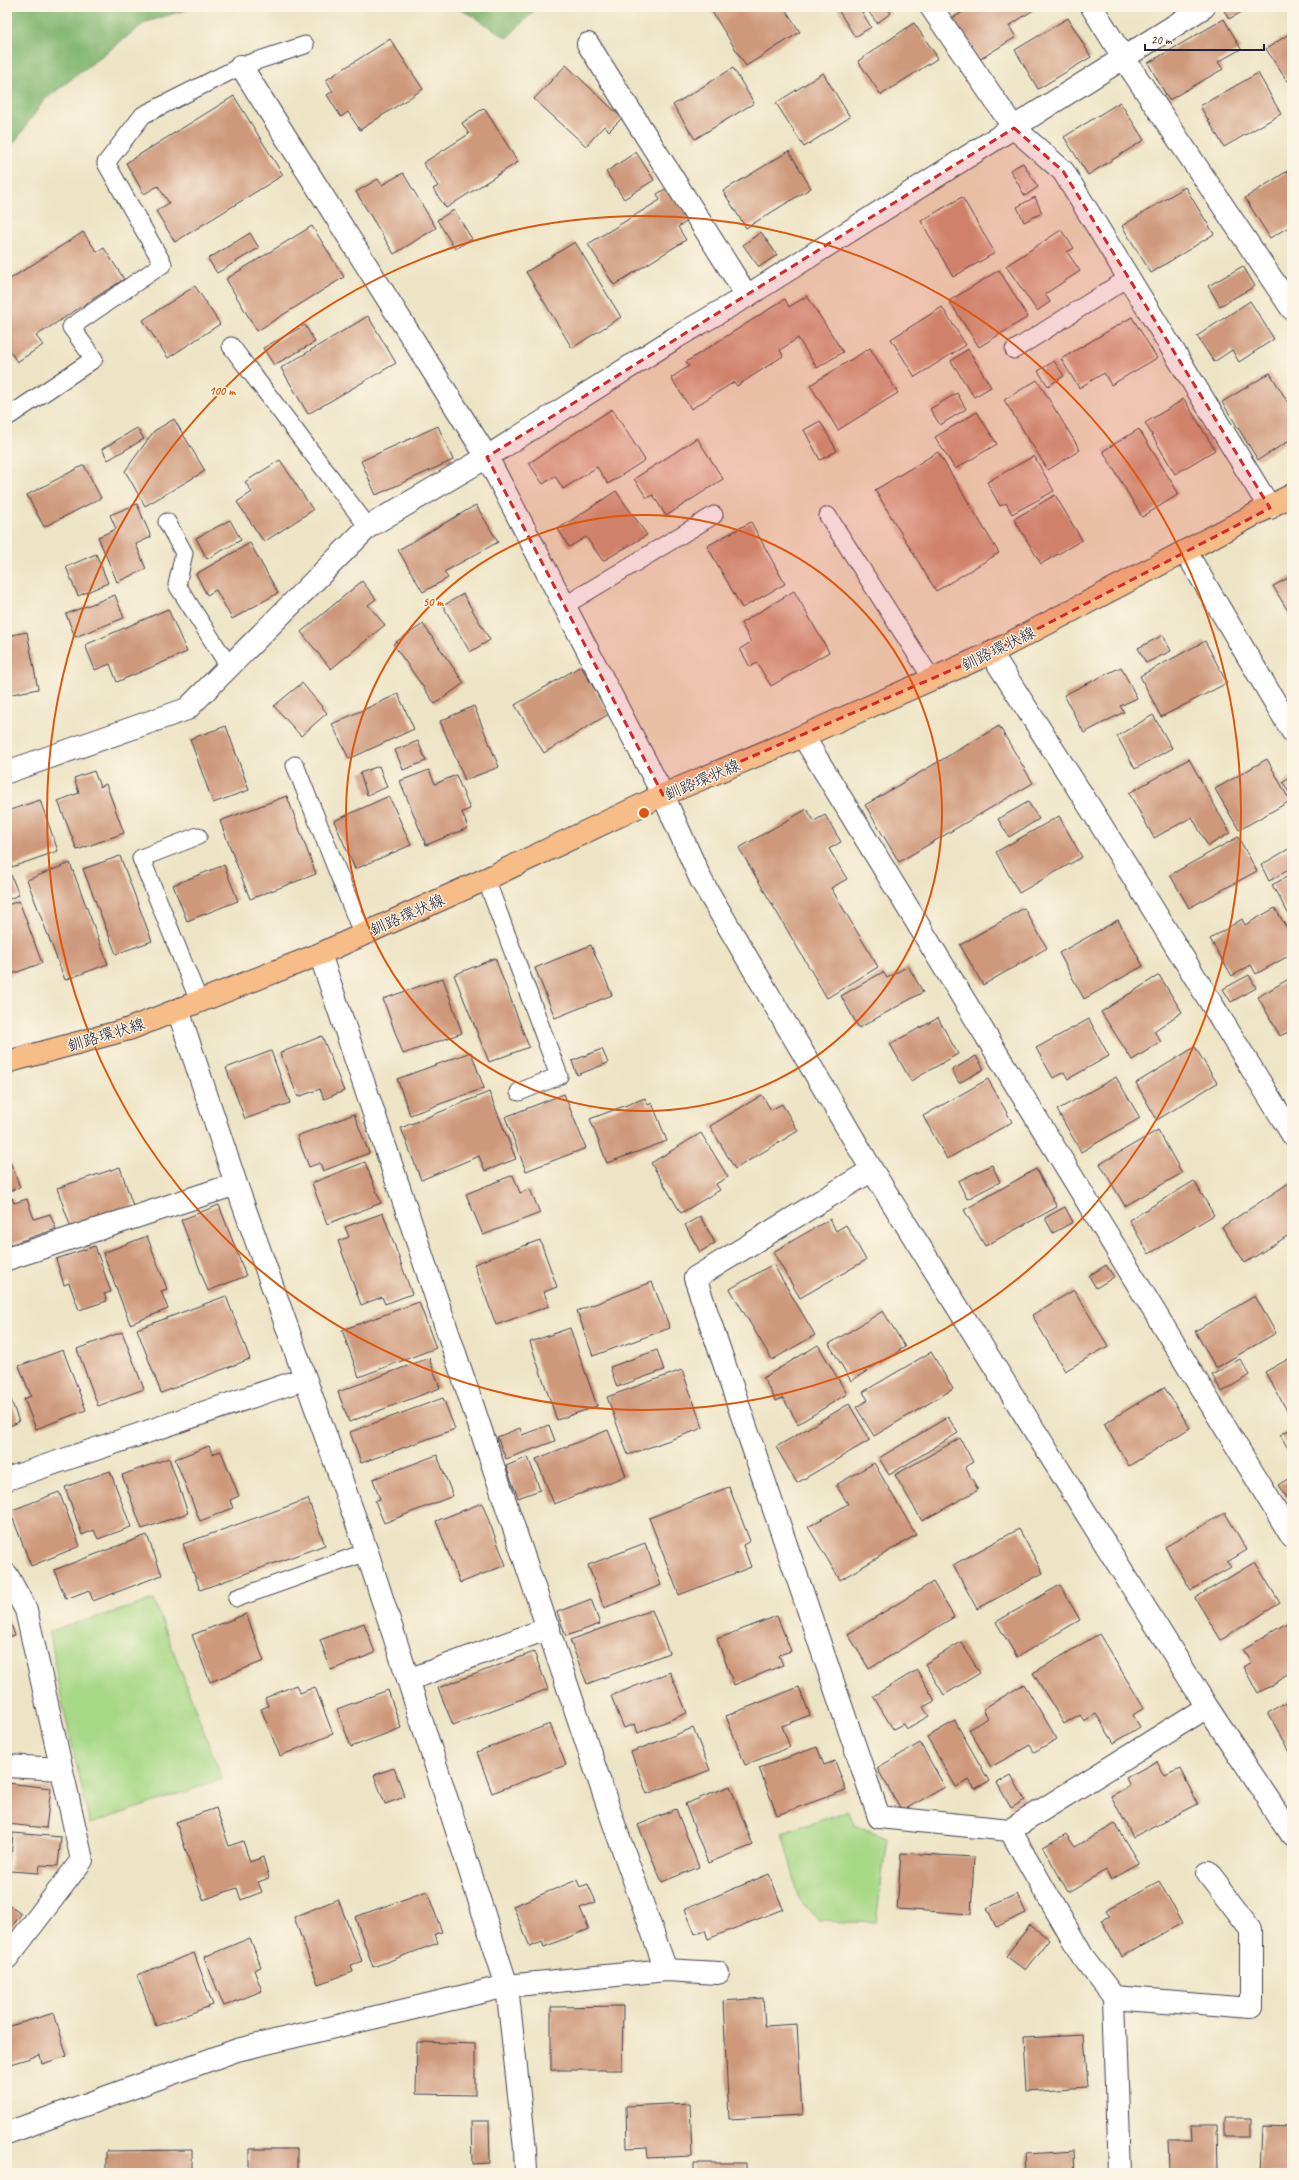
<svg xmlns="http://www.w3.org/2000/svg" width="1299" height="2180" viewBox="0 0 1299 2180" font-family="Caveat,'Klee One',sans-serif">
<style>
.green{fill:#a7d886;stroke:#647d60}
.forest{fill:#85b873;stroke:#546d57}
.building{fill:#ce987a}
.lines{fill:none;stroke-linecap:round;stroke-linejoin:round}
.lane-casing{stroke:#403f50;stroke-width:19}
.street-casing{stroke:#403f50;stroke-width:24}
.primary-casing{stroke:#403f50;stroke-width:24}
.lane{stroke:#fff;stroke-width:17}
.street{stroke:#fff;stroke-width:22}
.primary{stroke:#f7bd88;stroke-width:22}
.marked{fill:#d62828;fill-opacity:0.2;stroke:#d62828;stroke-width:3;stroke-dasharray:8 5;stroke-linejoin:round}
.ring{fill:none;stroke:#de560e;stroke-width:2}
.labels{text-anchor:middle;stroke-width:3;stroke-linejoin:round;paint-order:stroke}
.street-label{font-size:16px;fill:#22223b;stroke:#fcf5e5}
.centre{fill:#de560e;stroke:#fcf5e5;stroke-width:2}
.ring-label{font-size:12px;text-anchor:middle;font-weight:bold;fill:#de560e;stroke:#fcf5e5;stroke-width:3;stroke-linejoin:round;paint-order:stroke}
</style>
<rect width="100%" height="100%" fill="#fcf5e5"/>
<filter id="ink" filterUnits="userSpaceOnUse"><feTurbulence type="fractalNoise" baseFrequency=".025" numOctaves="2"/><feDisplacementMap in="SourceGraphic" scale="8" xChannelSelector="R" yChannelSelector="G"/><feConvolveMatrix kernelMatrix="1 2 1 2 8 2 1 2 1" color-interpolation-filters="sRGB"/></filter>
<filter id="wash" filterUnits="userSpaceOnUse"><feTurbulence type="fractalNoise" baseFrequency=".012" numOctaves="4" result="noise"/><feDisplacementMap in="SourceGraphic" scale="16" xChannelSelector="R" yChannelSelector="G"/><feGaussianBlur stdDeviation="0.9" result="paint"/><feColorMatrix in="noise" values="0 0 0 0 0 0 0 0 0 0 0 0 0 0 0 0 0 1.4 0 .05"/><feComposite in="paint" operator="in"/></filter>
<g filter="url(#wash)">
<rect width="100%" height="100%" fill="#ede4c5"/>
<path class="green" d="M154,1600L222,1779L90,1824L58,1684L50,1631Z
M848,1811L854,1825L887,1837L876,1923L819,1921L800,1900L782,1833Z"/>
<path class="forest" d="M7,7H195L146,22L44,100L7,153Z
M453,7H538L507,38L470,14Z"/>
<g id="blocks">
<path class="building" d="M709,7H784L800,32L746,66Z
M859,7L871,27L855,37L837,8Z
M865,7H886L891,13L877,23Z
M971,7H1038L1009,26L1016,37L977,61L951,19Z
M1222,7H1251L1229,19Z
M1068,18L1091,57L1038,89L1015,50Z
M1224,19L1241,49L1218,62L1223,69L1169,100L1148,63Z
M914,23L938,58L881,95L858,61Z
M1292,32V78L1287,81L1266,49Z
M390,39L423,89L360,130L348,112L341,117L327,95L333,91L326,80Z
M566,65L622,118L609,131L604,126L586,146L534,99Z
M733,68L754,103L695,139L673,105Z
M823,73L850,117L804,147L776,103Z
M1258,73L1281,114L1224,147L1200,106Z
M234,96L283,175L175,242L156,211L169,203L158,186L144,194L126,163Z
M1120,102L1144,140L1088,175L1064,137Z
M484,108L518,162L446,208L433,189L438,186L423,163L469,134L462,123Z
M789,151L811,188L746,228L723,191Z
M636,152L654,180L624,199L606,172Z
M1023,163L1038,187L1025,196L1010,170Z
M1292,168V225L1270,238L1245,198Z
M403,173L436,228L394,254L356,192L378,179L382,185Z
M670,186L691,219L678,227L686,240L614,285L588,244L660,200L657,194Z
M1185,187L1214,234L1151,273L1122,226Z
M962,197L995,253L953,277L921,221Z
M1035,197L1042,213L1024,222L1017,207Z
M454,210L472,239L455,249L437,220Z
M312,226L344,277L257,331L226,279Z
M1061,230L1074,248L1067,252L1080,271L1045,294L1050,302L1037,311L1006,266Z
M83,232L97,252L104,248L124,279L36,336L43,345L17,362L10,351L7,353V281Z
M761,232L777,255L759,267L743,245Z
M250,233L259,248L217,273L208,259Z
M575,242L621,317L572,348L526,272Z
M1243,266L1255,286L1220,306L1208,286Z
M999,270L1028,317L979,347L949,301Z
M195,286L220,324L168,358L143,320Z
M807,296L843,352L817,368L798,338L780,350L783,356L737,386L734,382L691,409L671,378L689,366L686,362L785,299L789,307Z
M1250,301L1274,339L1239,362L1232,350L1214,362L1197,336Z
M942,307L966,345L915,377L891,339Z
M368,316L396,363L308,414L281,368Z
M1132,317L1157,358L1111,385L1104,373L1079,388L1061,359Z
M305,325L315,342L274,365L263,348Z
M870,348L898,393L838,430L810,385Z
M968,349L991,387L974,397L951,361Z
M1054,361L1064,376L1048,386L1038,371Z
M1270,373L1292,409V439L1258,460L1222,402Z
M1037,380L1080,450L1048,470L1004,400Z
M957,393L966,409L940,425L930,409Z
M1184,399L1215,450L1175,474L1145,423Z
M612,409L645,460L608,484L597,467L563,489L555,476L543,484L529,463Z
M977,412L997,444L955,469L935,437Z
M174,419L205,471L145,506L125,471L154,431Z
M820,421L837,451L820,460L804,430Z
M438,426L453,460L376,495L361,461Z
M137,428L144,439L108,460L102,449Z
M1139,429L1179,494L1142,517L1103,451Z
M697,438L723,479L666,516L653,495L647,498L634,479Z
M938,452L999,553L936,591L875,490Z
M1034,456L1054,491L1012,514L1006,503L1000,506L987,482Z
M280,460L313,510L264,542L237,502L252,492L245,482Z
M84,465L101,498L44,527L27,495Z
M616,491L647,535L603,561L586,537L569,547L558,529Z
M1055,495L1082,540L1041,564L1014,519Z
M137,504L151,537L136,544L146,569L117,582L98,537L116,529L110,515Z
M476,505L498,542L444,572L448,578L423,592L398,550Z
M230,520L241,540L207,559L196,538Z
M751,522L785,584L742,608L707,546Z
M250,543L278,593L232,619L216,590L207,595L196,574Z
M96,554L108,583L78,596L66,567Z
M1292,576V618L1273,586Z
M362,581L376,599L368,605L385,625L331,669L301,632Z
M794,591L829,652L771,686L757,663L750,667L740,649L751,642L741,623Z
M463,594L490,640L470,652L443,606Z
M115,595L124,618L75,637L66,614Z
M168,609L187,652L117,682L110,664L95,670L85,645Z
M423,624L464,683L435,704L393,644Z
M27,632L38,689L7,695V636Z
M1163,635L1171,651L1146,663L1138,648Z
M1205,641L1227,683L1161,717L1140,676Z
M581,666L609,714L544,753L515,705Z
M1121,667L1137,698L1120,706L1124,712L1084,733L1064,695Z
M302,683L327,713L301,736L274,706Z
M398,694L414,729L349,759L332,724Z
M474,706L499,767L465,780L440,721Z
M1153,715L1172,748L1135,769L1117,736Z
M226,726L249,790L213,803L190,739Z
M999,726L1033,783L899,862L865,805Z
M418,741L426,761L403,770L395,750Z
M1189,759L1230,833L1208,846L1192,817L1154,838L1129,793Z
M1267,759L1290,801L1239,830L1215,789Z
M379,766L387,787L367,795L360,773Z
M429,770L435,784L456,775L470,809L462,812L468,828L426,845L400,781Z
M94,771L100,787L106,784L124,833L77,850L58,801L79,793L74,778Z
M1292,777V798L1283,782Z
M287,796L316,874L250,899L220,821Z
M389,796L411,845L355,869L334,821Z
M40,800L58,851L12,867L7,853V811Z
M1028,802L1039,819L1009,837L998,819Z
M807,809L814,821L825,815L841,842L829,849L847,879L831,888L878,967L827,998L739,848Z
M1059,816L1082,857L1019,893L996,852Z
M1238,837L1257,871L1189,908L1170,875Z
M1292,847V868L1269,881L1261,865Z
M120,856L152,941L116,954L83,869Z
M70,863L108,964L65,980L27,880Z
M224,865L238,901L187,921L173,885Z
M1292,874V920L1272,885Z
M11,875L19,895L7,900V876Z
M19,901L42,963L7,976V905Z
M1024,908L1047,948L983,985L960,945Z
M1275,908L1292,937V954L1256,974L1251,965L1232,976L1210,939L1242,919L1245,925Z
M1118,920L1143,966L1084,999L1059,953Z
M591,945L612,995L555,1018L535,968Z
M495,958L529,1047L489,1062L454,975Z
M908,966L923,992L859,1028L841,996L883,972L887,978Z
M1159,975L1182,1012L1154,1031L1161,1042L1132,1060L1101,1012Z
M1249,975L1256,988L1231,1002L1223,989Z
M1292,977V1030L1280,1036L1258,997Z
M443,978L462,1033L403,1054L383,999Z
M938,1018L958,1054L911,1081L890,1044Z
M1089,1019L1109,1056L1068,1079L1064,1072L1053,1078L1036,1048Z
M322,1036L344,1091L324,1099L320,1089L298,1097L280,1053Z
M1195,1047L1217,1083L1157,1120L1136,1083Z
M602,1049L608,1063L577,1075L572,1061Z
M271,1051L290,1103L245,1119L226,1068Z
M471,1052L484,1088L410,1115L397,1079Z
M976,1056L984,1069L959,1083L952,1070Z
M1116,1077L1140,1118L1081,1152L1057,1110Z
M988,1079L1012,1122L947,1159L923,1116Z
M489,1092L516,1159L485,1171L479,1156L421,1180L401,1128Z
M564,1094L586,1148L526,1171L505,1117Z
M762,1095L771,1110L782,1104L798,1131L735,1169L710,1126Z
M645,1098L648,1105L652,1103L667,1141L607,1163L590,1119Z
M354,1114L369,1153L323,1171L320,1163L309,1167L297,1136Z
M1158,1130L1182,1173L1125,1206L1100,1164Z
M701,1133L728,1177L716,1184L720,1190L681,1213L651,1163Z
M7,1154L20,1187L7,1192Z
M365,1162L381,1203L327,1224L312,1183Z
M992,1165L1000,1182L967,1199L958,1181Z
M120,1167L133,1206L71,1228L57,1188Z
M1036,1169L1057,1207L985,1246L964,1210Z
M513,1175L520,1193L530,1189L540,1213L483,1235L466,1194Z
M1194,1181L1214,1215L1149,1254L1129,1220Z
M1292,1181V1233L1245,1263L1222,1227Z
M12,1198L14,1203L27,1199L34,1219L50,1214L56,1229L9,1245L7,1240V1199Z
M219,1205L246,1276L208,1291L181,1220Z
M1065,1207L1073,1222L1053,1233L1045,1218Z
M383,1213L412,1294L385,1304L382,1297L361,1305L338,1241L349,1237L345,1227Z
M700,1216L715,1243L700,1252L685,1225Z
M830,1219L836,1231L846,1225L866,1260L800,1298L773,1252Z
M147,1236L167,1289L161,1291L168,1309L130,1324L103,1253Z
M540,1240L557,1287L544,1292L549,1306L496,1325L474,1264Z
M95,1246L111,1292L104,1294L107,1301L79,1310L69,1283L64,1285L56,1259Z
M773,1264L815,1335L772,1360L730,1289Z
M1106,1265L1114,1277L1096,1288L1089,1276Z
M652,1282L670,1328L593,1356L577,1311Z
M1074,1290L1108,1346L1065,1371L1032,1315Z
M226,1296L250,1359L161,1393L137,1329Z
M1255,1296L1276,1333L1216,1368L1195,1331Z
M419,1302L436,1348L359,1377L342,1330Z
M883,1311L905,1347L851,1381L829,1344Z
M570,1328L597,1406L557,1420L530,1342Z
M122,1332L144,1389L98,1406L77,1349Z
M818,1345L847,1394L798,1424L783,1398L776,1401L763,1378Z
M63,1350L86,1410L36,1429L24,1399L31,1396L19,1366Z
M657,1350L664,1370L617,1387L610,1367Z
M931,1352L953,1389L874,1436L856,1407L868,1400L863,1392Z
M1292,1357V1419L1265,1372Z
M429,1358L440,1388L349,1422L338,1392Z
M1240,1359L1250,1375L1222,1392L1212,1375Z
M682,1370L703,1428L628,1455L607,1397Z
M1164,1387L1190,1428L1129,1466L1104,1424Z
M7,1389L19,1422L7,1427Z
M443,1398L455,1429L361,1463L350,1432Z
M849,1404L870,1440L797,1483L776,1447Z
M948,1417L958,1433L889,1475L879,1458Z
M549,1425L555,1441L506,1459L497,1437L520,1428L522,1435Z
M1292,1428V1455L1280,1435Z
M608,1430L626,1476L554,1504L536,1459Z
M960,1438L973,1462L965,1467L978,1490L922,1521L895,1475Z
M209,1446L212,1454L221,1451L239,1496L230,1500L233,1508L200,1521L175,1459Z
M437,1455L453,1496L384,1523L375,1501L380,1499L373,1479Z
M528,1457L540,1490L518,1498L506,1466Z
M169,1458L188,1513L142,1529L122,1475Z
M874,1463L916,1535L840,1580L808,1527L848,1504L836,1485Z
M110,1471L131,1527L98,1539L94,1530L82,1535L65,1487Z
M1292,1477V1495L1287,1498L1279,1485Z
M729,1487L750,1541L743,1545L751,1567L679,1595L649,1518Z
M59,1492L80,1546L31,1566L10,1511Z
M308,1499L325,1545L200,1590L183,1544Z
M482,1503L506,1565L460,1583L436,1521Z
M1225,1513L1247,1550L1227,1562L1231,1567L1191,1590L1165,1547Z
M1019,1529L1043,1573L977,1609L953,1565Z
M147,1535L162,1575L93,1601L89,1590L66,1599L54,1570Z
M645,1543L661,1585L604,1608L588,1565Z
M1255,1562L1280,1603L1221,1640L1195,1598Z
M933,1582L954,1617L869,1669L848,1634Z
M1060,1585L1080,1620L1017,1657L996,1622Z
M591,1599L600,1624L566,1636L557,1612Z
M652,1610L669,1653L587,1684L570,1640Z
M7,1614L15,1635L7,1638Z
M246,1614L264,1661L210,1682L192,1635Z
M777,1616L791,1651L779,1655L783,1665L734,1685L717,1639Z
M1292,1620V1673L1258,1693L1243,1667L1251,1662L1243,1649Z
M364,1623L375,1653L331,1670L320,1640Z
M1099,1634L1144,1708L1133,1715L1140,1727L1114,1743L1096,1714L1084,1721L1080,1714L1064,1724L1033,1673Z
M961,1642L980,1673L944,1695L925,1664Z
M534,1652L548,1689L453,1725L438,1688Z
M917,1670L935,1701L923,1707L929,1716L906,1729L903,1724L893,1729L873,1696Z
M670,1672L687,1713L638,1733L635,1724L624,1728L611,1696Z
M1024,1684L1057,1739L1034,1752L1030,1745L991,1767L969,1729L988,1718L983,1709Z
M296,1685L300,1693L315,1687L333,1734L280,1756L261,1709L268,1706L265,1698Z
M799,1687L810,1715L782,1726L790,1747L745,1765L726,1716Z
M388,1690L401,1728L351,1747L337,1709Z
M1292,1699V1756L1268,1713Z
M955,1721L989,1781L975,1789L969,1780L956,1787L927,1737Z
M550,1724L566,1765L492,1793L477,1752Z
M693,1728L710,1770L647,1794L631,1752Z
M920,1743L945,1787L902,1811L877,1768Z
M817,1747L824,1765L835,1761L846,1790L777,1815L759,1768Z
M1157,1761L1165,1776L1180,1769L1198,1804L1133,1837L1111,1796L1130,1786L1126,1778Z
M394,1768L405,1797L385,1804L374,1775Z
M1011,1775L1025,1800L1011,1808L997,1783Z
M7,1783L51,1788L46,1828L7,1824Z
M730,1786L753,1845L708,1863L685,1804Z
M216,1808L229,1846L243,1841L250,1862L263,1857L269,1878L258,1882L262,1892L241,1900L237,1888L203,1900L176,1822Z
M676,1809L699,1867L662,1882L638,1825Z
M1115,1824L1139,1864L1111,1880L1106,1870L1068,1892L1043,1847L1066,1834L1075,1847Z
M13,1833L61,1837L58,1866L40,1865L39,1873L10,1871Z
M901,1853L974,1857L971,1914L897,1909Z
M769,1874L783,1909L708,1939L705,1930L695,1934L685,1909Z
M577,1880L580,1887L588,1884L596,1902L580,1908L589,1929L544,1947L542,1942L530,1947L513,1906Z
M1159,1881L1182,1923L1122,1957L1101,1920L1110,1916L1106,1910Z
M427,1891L442,1932L435,1934L438,1943L373,1967L355,1917Z
M1017,1894L1026,1913L996,1927L987,1908Z
M338,1899L362,1961L351,1965L353,1972L318,1984L294,1917Z
M7,1904L21,1914L7,1934Z
M1030,1925L1049,1939L1025,1970L1006,1956Z
M250,1938L261,1967L254,1970L262,1991L224,2006L204,1957Z
M194,1953L213,2005L156,2026L137,1975Z
M763,1998L765,2026L797,2024L802,2115L729,2119L723,2001Z
M623,2006L622,2070H551V2007Z
M54,2013L67,2056L42,2064L40,2055L7,2065V2027Z
M1083,2035L1087,2088L1026,2092L1023,2038Z
M417,2042L475,2044V2095L416,2094Z
M690,2103L692,2156L648,2158L647,2147L627,2148L626,2106Z
M1225,2118H1249V2137H1225Z
M471,2121H489L490,2163L472,2164Z
M1262,2124L1292,2125V2173H1260Z
M1192,2125H1218L1219,2173H1170L1169,2141H1193Z
M249,2149H297V2173H249Z
M192,2150V2173H106V2151Z
M1074,2151L1075,2173H1027L1026,2154Z
M694,2163H746V2173H694Z"/>
</g>
</g>
<g filter="url(#ink)">
<use href="#blocks" fill-opacity="0" stroke="#403f50" stroke-width="1"/>
<g class="lines">
<defs>
<path id="lane" d="M231,346L368,527
M1014,350L1128,278
M9,416L94,359L71,327L163,264L106,163L143,115L241,66L305,45
M828,516L932,679
M167,522L184,553L177,585L230,668
M564,606L714,515
M295,765L362,933
M198,836L141,858L199,1001
M486,879L559,1076L519,1092
M237,1598L367,1552"/>
<path id="street" d="M931,7L1014,128L1063,171L1270,508
M1092,7L1123,57L1292,309
M588,44L747,296
M241,66L487,457L663,795L701,880L872,1170L1207,1707L1292,1835
M1186,552L1292,731
M991,653L1093,812L1292,1134
M803,736L1292,1537
M7,772L187,709L368,527L487,457L675,338L747,296L1204,7
M320,954L615,1827L666,1970
M178,1010L236,1184L367,1552L507,1986L525,2149L526,2173
M872,1170L695,1278L879,1817L1010,1830L1083,1957L1114,1997L1120,2173
M7,1259L236,1184
M7,1479L304,1379
M7,1575L26,1610L82,1860L7,1958
M408,1680L549,1628
M7,1766L61,1769
M1010,1830L1207,1707
M1114,1997L1251,2008V1929L1208,1873
M7,2133L237,2050L507,1986L666,1970L718,1973"/>
<path id="primary" d="M7,1062L129,1029L320,954L486,879L663,795L803,736L991,653L1292,495"/>
</defs>
<use href="#lane" class="lane-casing"/>
<use href="#street" class="street-casing"/>
<use href="#primary" class="primary-casing"/>
<use href="#lane" class="lane"/>
<use href="#street" class="street"/>
<use href="#primary" class="primary"/>
</g>
</g>
<path class="marked" d="M1014,128L1063,171L1270,508L991,653L663,795L487,457Z"/>
<g class="ring">
<circle cx="644" cy="813" r="298"/>
<circle cx="644" cy="813" r="597"/>
</g>
<g class="labels">
<g class="street-label">
<text transform="translate(998 648) rotate(-26)" y="6">釧路環状線</text>
<text transform="translate(702 779) rotate(-23)" y="6">釧路環状線</text>
<text transform="translate(407 914) rotate(-24)" y="6">釧路環状線</text>
<text transform="translate(106 1034) rotate(-17)" y="6">釧路環状線</text>
</g>
</g>
<circle cx="644" cy="813" r="6" class="centre"/>
<g class="ring-label">
<text x="222" y="395">100 m</text>
<text x="433" y="606">50 m</text>
</g>
<rect width="1299" height="2180" fill="none" stroke="#fcf5e5" stroke-width="24"/>
<path d="M1145 44v6h119v-6" fill="none" stroke="#22223b" stroke-width="2"/>
<text x="1151" y="44" font-size="12" fill="#22223b" stroke="#fcf5e5" stroke-width="3" paint-order="stroke">20 m</text>
</svg>
